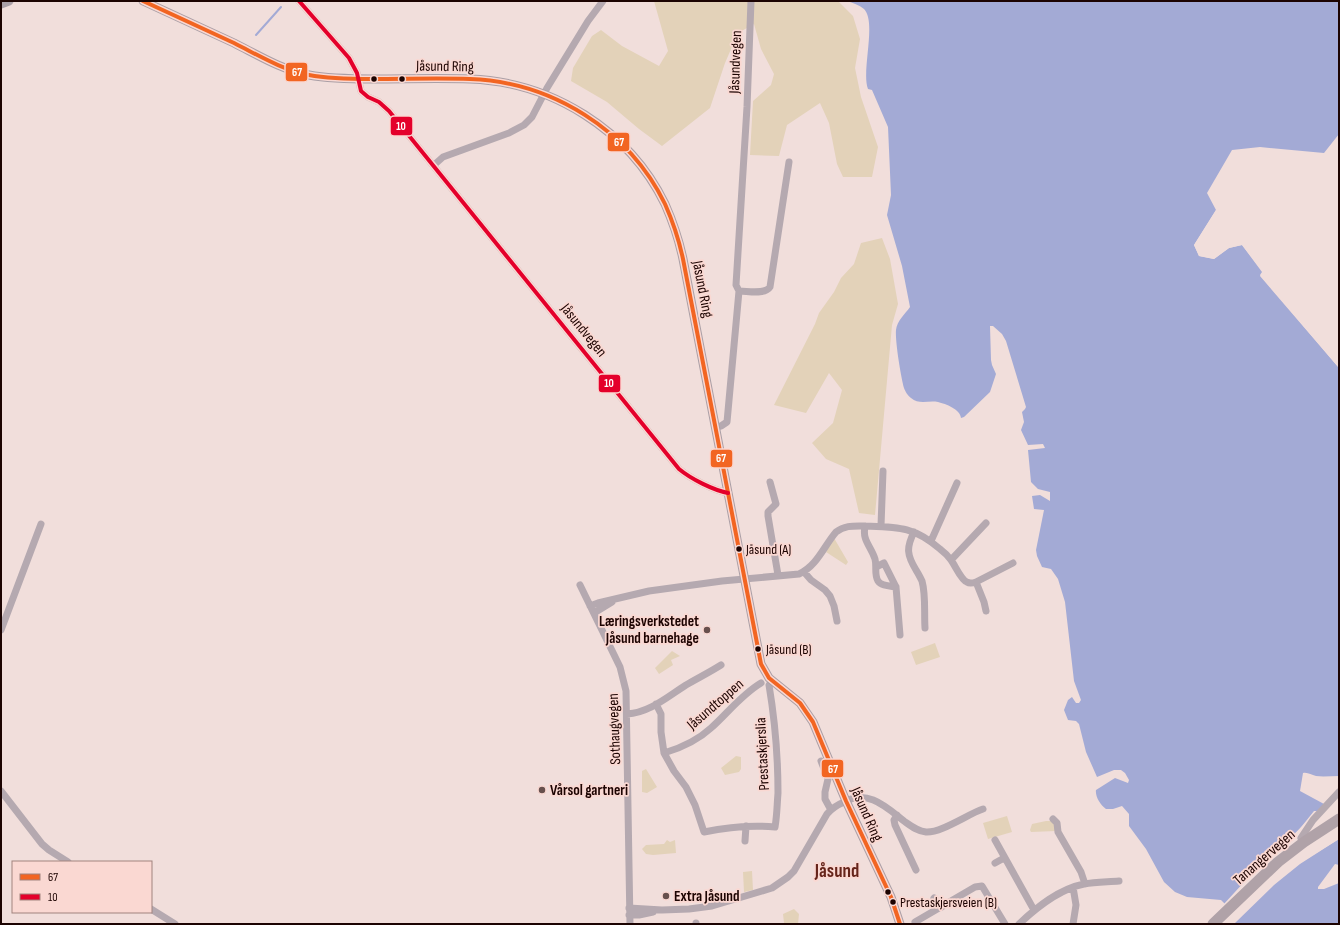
<svg xmlns="http://www.w3.org/2000/svg" width="1340" height="925" viewBox="0 0 1340 925" font-family="'Sofia Sans Condensed',sans-serif">
<style>
.green{fill:#e3d2b9}
.water{fill:#a3aad5}
.pier{fill:#f1dedb}
.lines{fill:none;stroke-linecap:round;stroke-linejoin:round}
.stream{stroke:#a3aad5;stroke-width:2}
.minor{stroke:#b5a9b0;stroke-width:7}
.secondary{stroke:#aa9fa6;stroke-width:9}
.primary{stroke:#b0a2a8;stroke-width:11}
.bus-1-casing{stroke:#fad8d2;stroke-width:7}
.bus-2-casing{stroke:#fad8d2;stroke-width:7}
.bus-1{stroke:#f26522;stroke-width:4}
.bus-2{stroke:#e4002b;stroke-width:4}
.bus-dot{fill:#1c0301;stroke:#fad8d2;stroke-width:1.5}
.poi-dot{fill:#67504d;stroke:#fad8d2;stroke-width:1.5}
.labels{text-anchor:middle;stroke-width:3.5;stroke-linejoin:round;paint-order:stroke}
.bus-label{font-size:14px;fill:#1c0301;stroke:#fad8d2;text-anchor:start}
.street-label{font-size:15px;fill:#1c0301;stroke:#fad8d2}
.poi-label{font-size:15px;font-weight:bold;fill:#1c0301;stroke:#fad8d2;text-anchor:start}
.district-label{font-size:19px;font-weight:bold;fill:#66241a;stroke:#fad8d2}
.line-badge{stroke:#fad8d2;stroke-width:1.5}
.badge-label{font-size:11px;text-anchor:middle;font-weight:bold;fill:#fff}
</style>
<rect width="100%" height="100%" fill="#f1dedb"/>
<path class="green" d="M654,1H838L853,16L860,39L855,68L861,97L878,147L872,177H843L837,164L829,123L820,103L787,125L779,156L750,155L753,101L771,85L774,74L761,49L754,24L738,33L725,63L710,108L662,146L639,129L607,102L571,81L573,68L592,36L601,30L622,46L659,66L668,51Z
M882,238L890,259L898,304L892,325L875,515L859,513L849,469L826,459L812,443L833,423L842,390L829,373L806,413L774,405L815,324L819,313L834,292L841,278L854,264L861,243Z
M834,538L848,562L846,565L826,552Z
M935,643L940,657L916,665L911,652Z
M672,651L680,656L671,660L673,665L659,674L655,668Z
M736,756L741,757V769L739,772L725,775L721,768Z
M646,769L657,787L647,793L642,792V771Z
M1007,816L1012,832L988,839L983,823Z
M1046,821H1051L1055,823L1056,831L1031,832L1030,830L1032,824Z
M667,840L670,842L675,840L676,853L653,855L646,854L642,849L646,845L664,844Z
M752,871L753,890L744,892L743,872Z
M794,909L799,914L798,924L784,923L783,914Z"/>
<path class="water" d="M847,1H1339V134L1324,153L1260,147L1232,150L1207,193L1216,210L1194,245L1199,256L1214,259L1229,248L1242,245L1263,272L1260,276L1339,368V776C1331,776 1323,777 1316,776C1311,775 1308,772 1303,773L1300,791L1324,804L1225,904L1221,900L1187,897L1175,892L1164,882L1146,849L1129,826V814L1122,806L1113,809H1106C1100,805 1095,796 1096,790L1115,778L1128,783L1129,780L1125,773L1121,770H1114L1097,777L1086,752L1079,724L1076,721L1068,720L1064,710L1068,700L1072,697L1076,703H1079L1081,700L1074,681L1065,602L1058,579L1051,569L1042,567L1037,556L1036,550L1044,510L1034,509L1032,496L1040,495L1050,501V492L1038,489L1031,482L1028,450L1045,448L1043,444L1028,445L1021,430L1024,422L1022,412L1025,409L1026,407L1006,341L1002,334L993,326H990L991,360L992,365L996,374L990,392L964,417L961,418C960,409 946,404 938,402C929,400 919,405 911,398C908,396 905,391 904,388C901,377 895,341 896,330C897,321 905,314 910,307L902,266L887,215L891,195L888,127L872,90L868,89C861,71 877,22 864,9C859,5 853,3 847,1Z
M1339,839V865L1335,864L1318,887V889H1324L1339,883V924H1226L1274,879Z"/>
<path class="pier" d="M1216,210L1218,211L1197,245L1201,255L1213,257L1229,246L1244,244L1264,271L1262,275L1339,365V368L1260,275L1262,272L1242,245L1229,248L1214,259L1199,256L1194,245Z
M1314,811H1320L1226,905H1223L1281,842L1286,841L1298,831Z
M1339,837V839L1300,864L1274,885L1234,924H1224L1273,877L1290,864Z"/>
<g class="lines">
<path class="stream" d="M256,35L281,7"/>
<path class="minor" d="M299,1L349,58L357,73L361,91L368,97L379,102L389,111L679,469C691,479 713,490 728,493
M434,165L443,157L509,133L524,125L532,117L547,88L588,21L603,1
M739,291C748,291 765,295 770,287L789,162
M715,427L721,426L727,422L739,291L736,285L747,107L751,1
M770,482L776,504L768,512V516L778,575
M865,526C862,541 871,546 875,559C877,566 874,575 878,581C881,586 890,586 896,587
M881,526L883,471
M914,532C906,548 907,555 916,570C918,573 920,577 922,581C926,595 924,613 925,628
M931,541L957,483
M951,560L986,523
M876,567L884,563L896,587L900,635
M804,572L811,580L825,590L830,596L834,606L837,621
M976,582L984,602L986,611
M580,585L620,667L626,691L630,924
M590,606L598,603L649,591L722,581L799,574C817,566 824,546 836,532C845,525 854,526 865,526C897,527 914,526 940,549C944,552 948,556 951,560C955,565 961,580 967,582C970,584 973,583 976,582L1013,563
M594,613L612,602
M1,630L41,524
M656,704L661,714V732L664,753L674,771L686,787L695,805L704,832C728,827 751,825 775,827C777,816 777,805 778,793C778,757 775,721 769,685L772,681
M627,714C649,713 667,697 686,685C698,678 710,672 721,665
M664,753C681,748 698,740 711,728C728,713 741,695 761,683
M821,761L828,779L825,792V799L831,810
M1,791L42,844L49,850L68,862
M897,815L894,820L895,825L916,870
M1053,819L1057,823L1058,832L1081,872L1085,884
M1301,838L1313,820L1339,792
M995,840L1034,910
M745,841L746,826
M995,863L1004,858
M1073,887L1076,905L1073,924
M934,898L942,907
M629,908L662,910L689,909L712,906L772,888L788,877L794,871L827,814C832,808 837,805 844,802C868,789 886,807 904,821C911,826 917,831 926,832C941,833 968,814 983,809
M151,909L175,924
M629,915H639L653,912
M915,922L975,887L982,886L1005,924
M696,923V924
M1019,924C1037,907 1059,889 1084,884C1095,882 1107,882 1119,881"/>
<path class="secondary" d="M143,1C174,15 204,29 234,43C258,55 282,70 309,75C330,79 352,79 373,79C406,79 438,78 470,79C552,82 629,130 665,204C673,222 679,240 683,259L761,664L769,678L800,703L813,722L846,801L891,897L900,924
M1,4L9,1"/>
<path class="primary" d="M1213,924L1278,862L1304,842L1339,819"/>
<defs>
<path id="bus-1" d="M143,1C174,15 204,29 234,43C258,55 282,70 309,75C330,79 352,79 373,79C406,79 438,78 470,79C552,82 629,130 665,204C673,222 679,240 683,259L761,664L769,678L800,703L813,722L846,801L891,897L900,924"/>
<path id="bus-2" d="M299,1L349,58L357,73L361,91L368,97L379,102L389,111L679,469C691,479 713,490 728,493"/>
</defs>
<use href="#bus-1" class="bus-1-casing"/>
<use href="#bus-2" class="bus-2-casing"/>
<use href="#bus-1" class="bus-1"/>
<use href="#bus-2" class="bus-2"/>
</g>
<g class="bus-dot">
<circle cx="374" cy="79" r="3.5"/>
<circle cx="402" cy="79" r="3.5"/>
<circle cx="739" cy="549" r="3.5"/>
<circle cx="758" cy="649" r="3.5"/>
<circle cx="888" cy="892" r="3.5"/>
<circle cx="893" cy="902" r="3.5"/>
</g>
<g class="poi-dot">
<circle cx="707" cy="630" r="4"/>
<circle cx="542" cy="790" r="4"/>
<circle cx="666" cy="896" r="4"/>
</g>
<g class="labels">
<g class="bus-label">
<text x="746" y="554">Jåsund (A)</text>
<text x="766" y="654">Jåsund (B)</text>
<text x="900" y="907">Prestaskjersveien (B)</text>
</g>
<g class="street-label">
<text transform="translate(735 62) rotate(-88)" y="5">Jåsundvegen</text>
<text transform="translate(445 66) rotate(1)" y="5">Jåsund Ring</text>
<text transform="translate(703 289) rotate(79)" y="5">Jåsund Ring</text>
<text transform="translate(584 330) rotate(51)" y="5">Jåsundvegen</text>
<text transform="translate(715 704) rotate(-41)" y="5">Jåsundtoppen</text>
<text transform="translate(614 729) rotate(-92)" y="5">Sothaugvegen</text>
<text transform="translate(762 754) rotate(-93)" y="5">Prestaskjerslia</text>
<text transform="translate(867 814) rotate(66)" y="5">Jåsund Ring</text>
<text transform="translate(1264 857) rotate(-41)" y="5">Tanangervegen</text>
</g>
<g class="poi-label">
<text x="699" y="626" text-anchor="end">Læringsverkstedet<tspan x="699" dy="17">Jåsund barnehage</tspan></text>
<text x="550" y="795">Vårsol gartneri</text>
<text x="674" y="901">Extra Jåsund</text>
</g>
<g class="district-label">
<text x="837" y="877">Jåsund</text>
</g>
</g>
<g class="line-badge">
<rect x="285" y="62" width="23" height="20" rx="4" fill="#f26522"/>
<rect x="390" y="116" width="23" height="20" rx="4" fill="#e4002b"/>
<rect x="607" y="132" width="23" height="20" rx="4" fill="#f26522"/>
<rect x="598" y="374" width="23" height="19" rx="4" fill="#e4002b"/>
<rect x="710" y="449" width="23" height="19" rx="4" fill="#f26522"/>
<rect x="821" y="759" width="23" height="19" rx="4" fill="#f26522"/>
</g>
<g class="badge-label">
<text x="297" y="76">67</text>
<text x="401" y="130">10</text>
<text x="619" y="146">67</text>
<text x="609" y="387">10</text>
<text x="721" y="462">67</text>
<text x="833" y="773">67</text>
</g>
<rect width="1340" height="925" fill="none" stroke="#1c0301" stroke-width="4"/>
<rect x="12" y="861" width="140" height="52" fill="#fad8d2" stroke="#a1837e"/>
<rect x="20" y="874" width="20" height="6" fill="#f26522" stroke="#a1837e"/>
<text x="48" y="881" font-size="12" fill="#1c0301">67</text>
<rect x="20" y="894" width="20" height="6" fill="#e4002b" stroke="#a1837e"/>
<text x="48" y="901" font-size="12" fill="#1c0301">10</text>
</svg>
